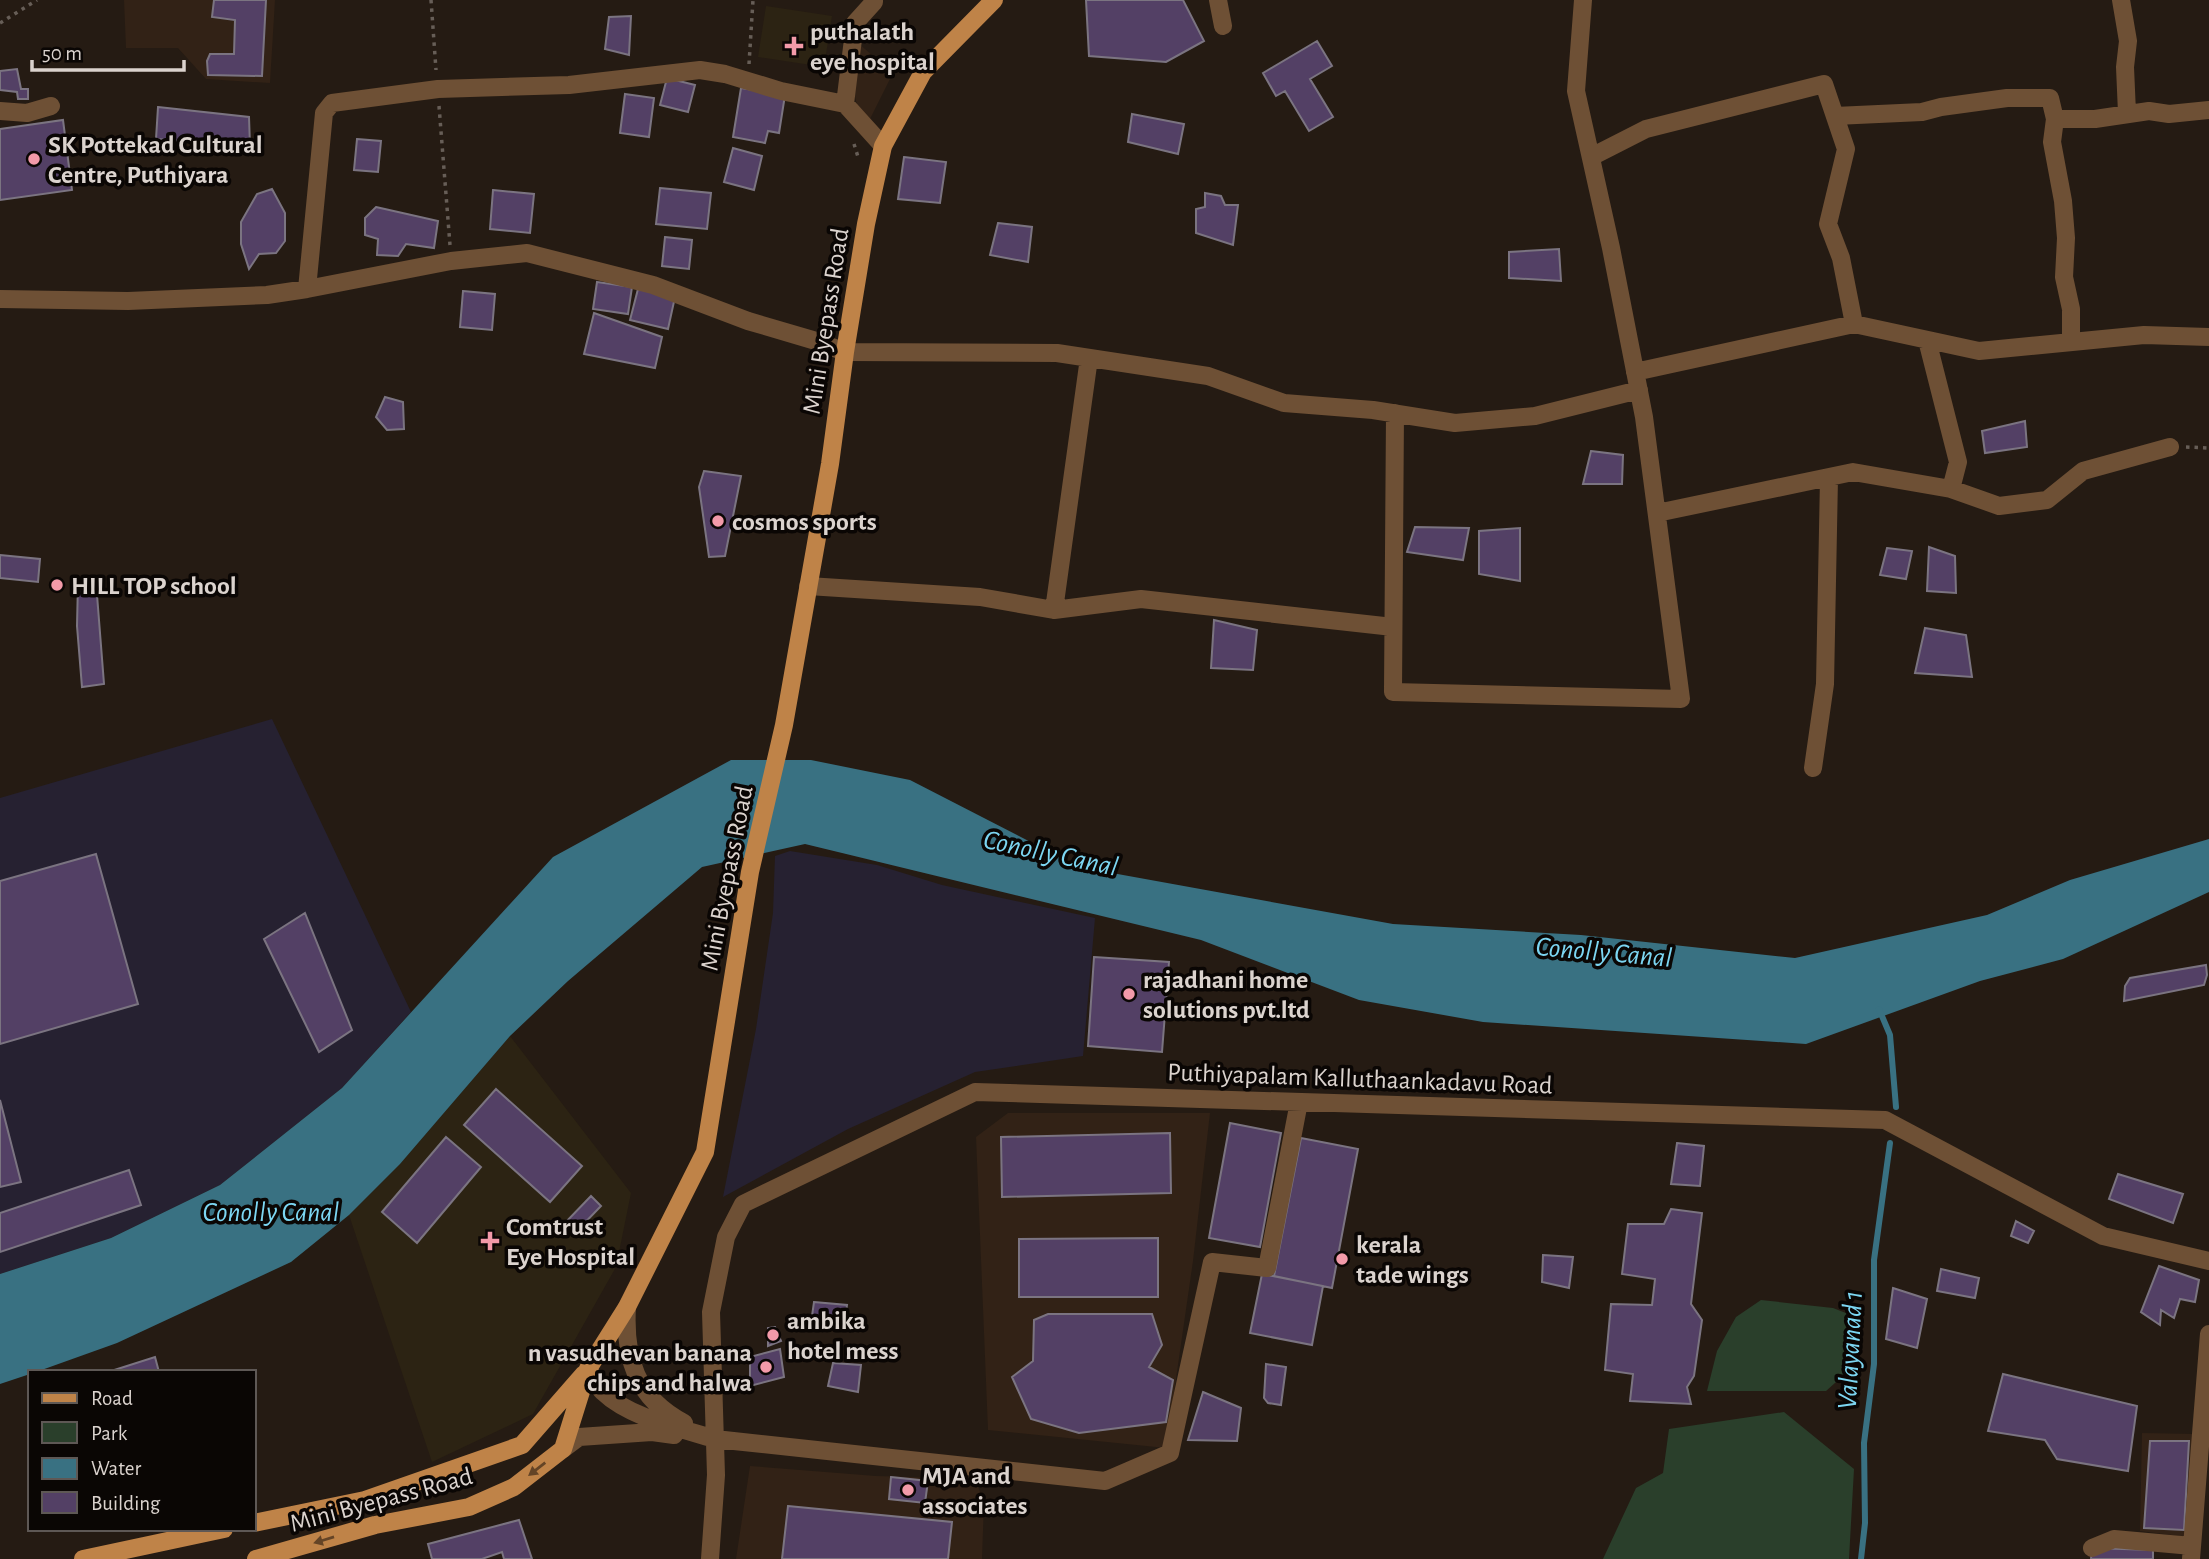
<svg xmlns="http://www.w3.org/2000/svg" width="2209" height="1559" viewBox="0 0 2209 1559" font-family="'Alegreya Sans',sans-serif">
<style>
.built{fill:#322216}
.industrial{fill:#262131}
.medical{fill:#2c2313}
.green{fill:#2a3f2b}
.water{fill:#397182}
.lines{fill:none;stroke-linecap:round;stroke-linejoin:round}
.stream{stroke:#397182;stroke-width:6}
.building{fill:#534065;stroke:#7b7481;stroke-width:2}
.path{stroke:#675e57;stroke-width:3.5;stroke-dasharray:3.5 5;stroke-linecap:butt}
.minor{stroke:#6e5035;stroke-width:18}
.major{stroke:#bf8348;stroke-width:18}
.oneway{fill:#644426}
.poi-dot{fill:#f39aa9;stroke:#0a0604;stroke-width:2.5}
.labels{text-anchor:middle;stroke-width:7;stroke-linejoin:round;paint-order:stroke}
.poi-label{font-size:26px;font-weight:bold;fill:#dbd3ce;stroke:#0a0604;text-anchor:start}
.street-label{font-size:26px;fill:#dbd3ce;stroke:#0a0604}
.water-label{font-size:28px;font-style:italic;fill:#7cd6f2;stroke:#0a0604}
</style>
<rect width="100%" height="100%" fill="#251b13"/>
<path class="built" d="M124,0H275L270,83L206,79L178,48H126Z
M858,43L893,73L870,119L857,105L853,88Z
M1008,1113H1210L1193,1261L1166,1448L988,1430L976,1137Z
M2142,1433L2194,1434L2187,1537L2140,1531Z
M750,1466L876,1476L975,1479L984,1502L982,1559H736Z"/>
<path class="industrial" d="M272,719L411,1012L342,1088L220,1185L111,1238L0,1274V798Z
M790,851L877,865L942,885L1095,918L1083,1056L975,1072L848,1129L723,1197L756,1029L773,913L775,856Z"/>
<path class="medical" d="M766,6L832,16L824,67L758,57Z
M510,1036L631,1193L616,1267L533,1414L432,1462L349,1215L400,1164Z"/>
<path class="green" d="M1761,1300L1833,1308L1856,1317L1854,1366L1826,1391H1707L1717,1351L1736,1317Z
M1784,1412L1854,1469L1849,1559H1603L1636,1488L1663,1473L1669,1429Z"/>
<path class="water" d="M731,760H811L910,780L1079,867L1393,924L1581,935L1795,958L1987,915L2070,880L2209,839V892L2063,959L1980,981L1806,1044L1483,1022L1359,1000L1201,940L805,844L702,867L568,981L510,1036L400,1164L349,1215L291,1262L117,1343L36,1372H30V1374L0,1384V1274L111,1238L220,1185L342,1088L553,857Z"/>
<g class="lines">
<path class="stream" d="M1879,1009L1890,1035L1896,1107
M1861,1559L1865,1523L1864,1443L1874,1364V1260L1890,1143"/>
</g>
<path class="building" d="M214,0H266L262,76L208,75L207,61L210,54H234L235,20L212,17Z
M1086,0H1183L1204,41L1166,62L1089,56Z
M631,16L629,55L605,49L609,17Z
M1317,41L1332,66L1310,79L1333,117L1309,131L1285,91L1276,96L1263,73Z
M17,69L21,89H28V99H18L17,92L0,90V71Z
M667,78L695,85L688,112L660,105Z
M741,88L785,95L779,133L768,131L765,143L733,137Z
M625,94L654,98L649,137L620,133Z
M158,107L249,117L250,146L156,139Z
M1132,114L1184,124L1178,154L1128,142Z
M63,120L72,190L0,200V129Z
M357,139L381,141L378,172L354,170Z
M733,148L762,156L754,190L724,182Z
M904,157L946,162L940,203L898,199Z
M660,188L711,193L707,229L656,224Z
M272,189L285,213V241L276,253L259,254L249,269L241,244V222L257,194Z
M493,190L534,194L530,233L490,229Z
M1205,193L1221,196L1225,205H1238L1233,245L1196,233V209L1205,207Z
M376,207L438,221L434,248L406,244L398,256L377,255L378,239L365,235V218Z
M998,223L1032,227L1028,262L990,255Z
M665,237L692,240L689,269L662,266Z
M1559,249L1561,281L1509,278V252Z
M597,282L632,287L628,314L593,309Z
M638,289L675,297L668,329L630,320Z
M463,291L495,294L492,330L460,327Z
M594,313L662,337L655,368L584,354Z
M385,397L403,402L404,429L387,430L376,417Z
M2025,421L2027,447L1985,453L1982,431Z
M1591,451L1623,455L1622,484H1583Z
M704,471L741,476L725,556L709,557L699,487Z
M1415,527L1469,528L1463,560L1407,552Z
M1520,528V581L1479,574V531Z
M1929,547L1955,556L1956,593L1927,591Z
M1887,548L1912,551L1906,579L1880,575Z
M0,555L40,559L38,582L0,578Z
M78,582H96L104,684L82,687L77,626Z
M1214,620L1257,630L1253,670L1211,668Z
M1925,628L1966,635L1972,677L1915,673Z
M96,854L138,1004L0,1044V881Z
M305,913L352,1030L319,1052L264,939Z
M1094,957L1169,962L1162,1052L1088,1046Z
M2206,965L2207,975L2204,985L2124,1001L2125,986L2130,978Z
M496,1089L582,1166L550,1202L464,1125Z
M0,1100L21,1182L0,1187Z
M1230,1123L1281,1133L1260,1247L1209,1238Z
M1170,1133L1171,1193L1002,1197L1001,1137Z
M446,1137L481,1167L417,1243L382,1212Z
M1301,1138L1358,1149L1332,1288L1274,1276Z
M1677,1143L1704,1146L1700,1186L1671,1184Z
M129,1170L141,1205L0,1252V1213Z
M2118,1174L2183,1194L2173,1223L2109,1199Z
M591,1196L601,1206L573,1235L563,1225Z
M1671,1209L1702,1213L1691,1304L1702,1320L1694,1376L1687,1387L1691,1404L1630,1401L1633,1374L1605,1370L1611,1304L1652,1305L1655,1279L1622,1274L1628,1224H1664Z
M2016,1221L2034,1231L2028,1243L2011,1236Z
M1158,1238V1297H1019V1239Z
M1543,1255L1573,1257L1569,1288L1542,1282Z
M2159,1266L2199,1280L2195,1302L2180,1299L2174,1318L2161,1310L2160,1325L2141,1312Z
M1941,1269L1979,1278L1975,1298L1937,1291Z
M1262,1274L1323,1286L1312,1345L1250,1333Z
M1893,1288L1927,1299L1917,1348L1886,1339Z
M814,1302L847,1305L844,1327L811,1323Z
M1048,1314H1152L1162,1345L1149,1367L1173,1380L1166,1422L1079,1433L1031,1419L1012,1377L1033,1361L1034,1320Z
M775,1327L781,1341L768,1346V1328Z
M780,1349L784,1377L750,1386V1357Z
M155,1357L159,1372H108Z
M833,1363L861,1365L858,1392L828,1386Z
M1266,1364L1286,1367L1281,1405L1268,1403L1264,1398Z
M2003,1374L2137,1406L2128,1471L2057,1459L2045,1440L1988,1431Z
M1203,1392L1241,1408L1237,1441L1188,1440Z
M2150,1441H2189L2184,1530L2144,1528Z
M891,1477L928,1481L925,1503L889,1499Z
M788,1506L952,1522L948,1559H782Z
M519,1520L532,1559H504L502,1552L482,1559H432L428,1544Z
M2092,1548L2153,1550V1559H2091Z"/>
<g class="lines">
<path class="path" d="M431,0L436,70
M0,23L37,0
M749,64L753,0
M439,106L450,245
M854,144L859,160
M2186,447L2209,448"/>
<path class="minor" d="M1218,0L1223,26
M2121,0L2128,41L2125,67L2127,113
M845,104L855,23L874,2V0
M0,111L27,113L51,106
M1835,116L1922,112L1941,107L2007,98H2050L2055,119H2095L2149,111L2169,114L2209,110
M2055,119L2052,142L2063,201L2066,238L2064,277L2071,309V342
M1591,157L1646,129L1824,84L1846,149L1828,224L1841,258L1854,324L1635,372
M307,289L324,113L332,103L438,89L569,85L700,70L725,74L781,91L845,104L883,146
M0,299L128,301L267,295L307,289L451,261L527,253L653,285L748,321L816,341L845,352L1057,353L1208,376L1284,403L1373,410L1455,423L1535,416L1639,390
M1854,324L1979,351L2144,335L2209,337
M1927,340L1958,462L1951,489
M1395,413L1393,692L1681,699L1644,417L1611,248L1576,91L1583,0
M1657,513L1853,472L1951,489L1999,506L2047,500L2083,471L2170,447
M808,586L980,597L1054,610L1141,599L1393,627
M1054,610L1089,358
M1813,768L1825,684L1829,478
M627,1307C624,1358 636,1398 684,1423
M588,1369C593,1376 597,1386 603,1392C630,1418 680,1428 715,1439L1105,1481L1170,1453L1212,1262L1267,1268L1299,1102
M563,1449L579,1437L652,1432L674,1435
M2092,1548L2114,1539L2192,1546
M710,1559L716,1475L711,1312L726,1237L743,1204L975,1092L1885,1120L2103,1236L2209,1261
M2191,1559L2209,1334"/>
<path class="major" d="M254,1523L365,1500L522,1445L584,1374
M83,1559L224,1529
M256,1559L375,1525L469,1507L514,1487L563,1449L588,1369L627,1307L705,1152L750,872L784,725L830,464L845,352L866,224L883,146L923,72L994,0"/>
</g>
<defs><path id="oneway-solid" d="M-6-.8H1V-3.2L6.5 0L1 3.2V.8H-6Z" transform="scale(1.75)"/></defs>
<g class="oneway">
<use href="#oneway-solid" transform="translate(537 1469) rotate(142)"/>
<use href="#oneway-solid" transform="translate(324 1540) rotate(163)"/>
</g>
<g class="poi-dot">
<path d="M790.5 35.5h7v7h7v7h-7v7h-7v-7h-7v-7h7z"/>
<circle cx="34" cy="159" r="7"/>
<circle cx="718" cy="521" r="7"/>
<circle cx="57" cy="585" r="7"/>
<circle cx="1129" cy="994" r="7"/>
<path d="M486.5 1230.5h7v7h7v7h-7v7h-7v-7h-7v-7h7z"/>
<circle cx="1342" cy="1259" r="7"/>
<circle cx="773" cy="1335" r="7"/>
<circle cx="766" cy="1367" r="7"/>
<circle cx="908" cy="1490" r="7"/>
</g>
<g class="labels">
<g class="poi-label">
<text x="810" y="40">puthalath<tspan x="810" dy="30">eye hospital</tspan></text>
<text x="48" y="153">SK Pottekad Cultural<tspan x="48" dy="30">Centre, Puthiyara</tspan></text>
<text x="732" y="530">cosmos sports</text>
<text x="71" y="594">HILL TOP school</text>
<text x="1143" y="988">rajadhani home<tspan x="1143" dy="30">solutions pvt.ltd</tspan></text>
<text x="506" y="1235">Comtrust<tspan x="506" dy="30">Eye Hospital</tspan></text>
<text x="1356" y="1253">kerala<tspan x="1356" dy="30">tade wings</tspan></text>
<text x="787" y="1329">ambika<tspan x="787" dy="30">hotel mess</tspan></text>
<text x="752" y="1361" text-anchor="end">n vasudhevan banana<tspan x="752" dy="30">chips and halwa</tspan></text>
<text x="922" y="1484">MJA and<tspan x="922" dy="30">associates</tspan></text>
</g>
<g class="street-label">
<text transform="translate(825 321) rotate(-81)" y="9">Mini Byepass Road</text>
<text transform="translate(726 878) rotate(-79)" y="9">Mini Byepass Road</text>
<text transform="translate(1360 1078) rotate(2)" y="9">Puthiyapalam Kalluthaankadavu Road</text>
<text transform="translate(381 1499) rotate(-15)" y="9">Mini Byepass Road</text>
</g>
<g class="water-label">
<text transform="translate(1051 852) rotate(12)" y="10">Conolly Canal</text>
<text transform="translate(1604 951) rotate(5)" y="10">Conolly Canal</text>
<text x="271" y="1221">Conolly Canal</text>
<text transform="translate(1849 1350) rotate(-87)" y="10">Valayanad 1</text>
</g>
</g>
<rect x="28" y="1370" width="228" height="161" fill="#0a0604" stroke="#5e5855" stroke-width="2"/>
<rect x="42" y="1393" width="35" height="10" fill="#bf8348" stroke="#5e5855" stroke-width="2"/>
<text x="91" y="1405" font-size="21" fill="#dbd3ce">Road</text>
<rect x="42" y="1422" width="35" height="21" fill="#2a3f2b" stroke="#5e5855" stroke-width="2"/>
<text x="91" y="1440" font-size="21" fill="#dbd3ce">Park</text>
<rect x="42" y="1458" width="35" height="21" fill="#397182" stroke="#5e5855" stroke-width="2"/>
<text x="91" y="1475" font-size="21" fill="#dbd3ce">Water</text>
<rect x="42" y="1492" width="35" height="21" fill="#534065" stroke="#5e5855" stroke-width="2"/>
<text x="91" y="1510" font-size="21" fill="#dbd3ce">Building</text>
<path d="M32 60v10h152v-10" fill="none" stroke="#dbd3ce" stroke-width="3.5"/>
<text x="42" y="60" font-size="21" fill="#dbd3ce" stroke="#0a0604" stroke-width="5" paint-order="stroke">50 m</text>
</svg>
